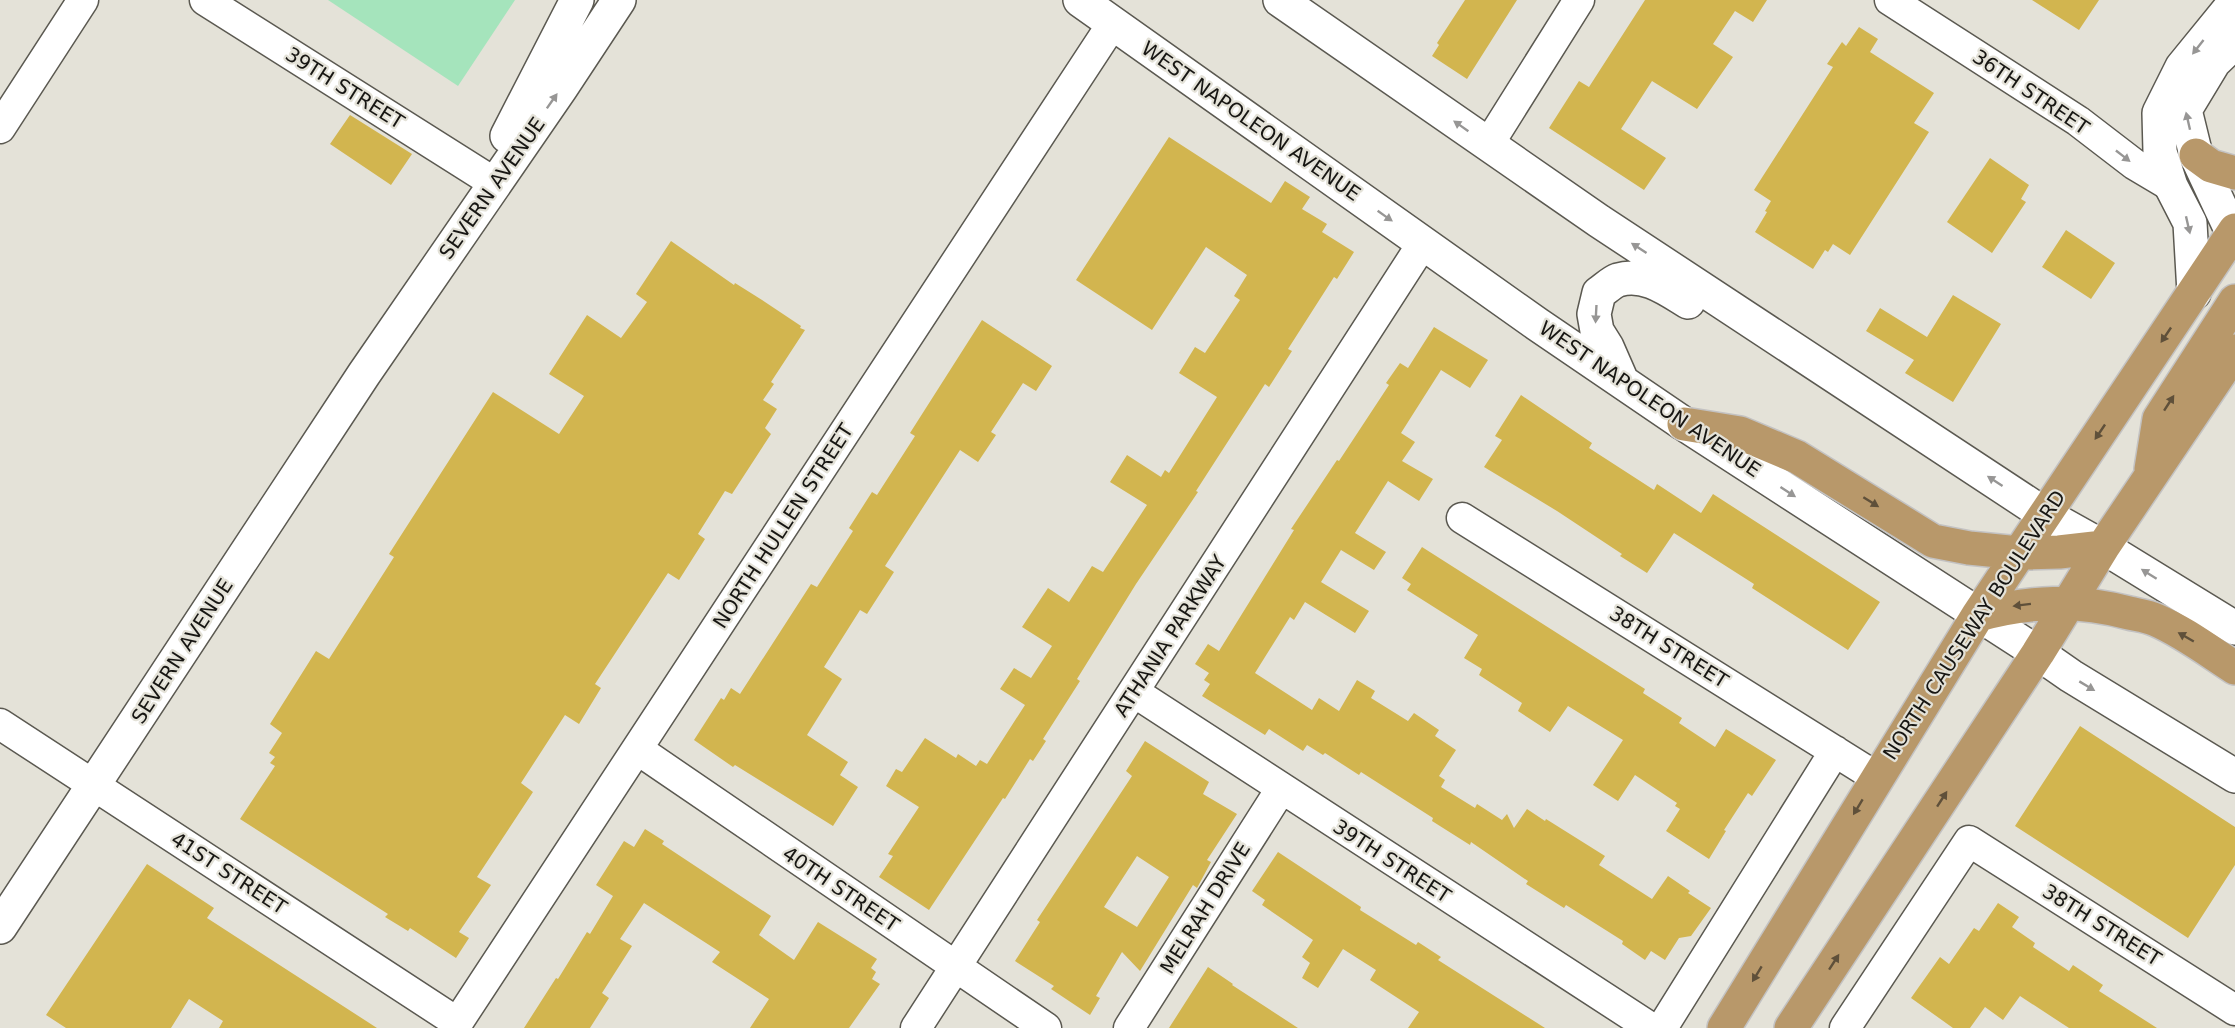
<svg xmlns="http://www.w3.org/2000/svg" width="2235" height="1028" viewBox="0 0 2235 1028" font-family="'DejaVu Sans',sans-serif">
<style>
.green{fill:#a5e4bc}
.building{fill:#d2b54f;fill-rule:evenodd}
.lines{fill:none;stroke-linecap:round;stroke-linejoin:round}
.minor-casing{stroke:#5b5951;stroke-width:33}
.tertiary-casing{stroke:#5b5951;stroke-width:36}
.secondary-casing{stroke:#5b5951;stroke-width:36}
.trunk-casing{stroke:#c3c2c2;stroke-width:36}
.minor{stroke:#fff;stroke-width:30}
.tertiary{stroke:#fff;stroke-width:33}
.secondary{stroke:#fff;stroke-width:33}
.trunk{stroke:#b8986a;stroke-width:33}
.oneway{fill:#979695}
.oneway2{fill:#5f503a}
.labels{text-anchor:middle;stroke-width:4.5;stroke-linejoin:round;paint-order:stroke}
.street-label{font-size:20px;fill:#171613;stroke:#e4e2d8}
</style>
<rect width="100%" height="100%" fill="#e4e2d8"/>
<path class="green" d="M328,0H515L458,86Z"/>
<path class="building" d="M1465,0H1517L1467,79L1432,56L1439,45L1437,43Z
M1645,0H1767L1753,22L1735,11L1713,44L1733,57L1697,109L1652,81L1621,129L1666,158L1644,190L1549,128L1579,81L1589,87Z
M2032,0H2099L2079,30Z
M1859,27L1878,39L1870,52L1934,93L1914,123L1929,132L1850,255L1833,244L1828,252L1825,250L1813,269L1755,232L1767,212L1765,211L1771,201L1754,190L1833,67L1827,64L1842,42L1846,46Z
M350,115L412,154L391,185L330,144Z
M1169,137L1271,203L1285,181L1310,197L1302,209L1327,224L1322,232L1354,252L1337,279L1334,277L1288,349L1292,351L1269,387L1265,384L1196,491L1198,492L1136,584L1077,679L1080,681L1043,739L1046,741L1033,761L1030,759L1005,799L1003,798L929,910L879,877L893,856L888,854L919,807L886,786L896,769L902,772L925,738L956,758L958,754L976,766L980,760L987,764L1025,705L1000,689L1014,668L1031,678L1052,646L1022,627L1048,588L1069,602L1092,566L1103,572L1147,505L1110,482L1127,455L1161,477L1165,470L1169,473L1217,397L1179,373L1195,347L1205,353L1240,300L1234,296L1247,275L1206,247L1152,330L1076,280Z
M1990,158L2029,185L2021,199L2026,202L1992,253L1947,222Z
M2066,230L2115,263L2091,299L2042,267Z
M671,241L734,285L735,283L765,302L801,326L800,328L805,330L771,382L774,384L763,400L777,409L765,428L771,434L732,494L725,491L698,534L705,539L679,580L668,573L595,684L601,688L579,724L565,715L521,783L533,792L477,877L491,885L459,932L469,938L456,958L410,928L408,931L385,917L388,914L240,819L275,766L270,763L275,757L269,753L282,733L270,724L316,651L329,659L394,557L389,554L493,392L559,434L584,396L549,374L587,315L621,338L647,302L636,294Z
M1953,295L2001,324L1953,402L1905,373L1914,360L1866,331L1880,308L1927,337Z
M982,320L1052,366L1036,391L1023,383L991,432L996,435L978,462L960,450L885,566L894,572L867,614L860,610L824,667L842,679L807,735L848,762L840,775L858,787L833,826L735,765L733,767L694,740L721,698L724,700L731,688L740,694L811,584L817,587L853,531L849,528L872,492L877,495L915,436L910,433Z
M1434,327L1488,360L1470,388L1441,370L1401,433L1415,442L1402,461L1433,479L1419,501L1388,481L1355,533L1386,552L1374,570L1341,550L1321,582L1369,611L1355,633L1305,602L1294,620L1290,617L1255,673L1312,710L1319,698L1339,711L1357,680L1375,691L1371,698L1408,721L1414,713L1439,730L1435,736L1456,750L1439,776L1445,780L1441,787L1475,808L1477,804L1502,820L1507,814L1514,828L1527,809L1545,821L1546,819L1605,856L1599,865L1652,899L1668,876L1690,891L1688,893L1711,908L1691,936L1679,938L1665,960L1651,951L1645,960L1622,944L1623,941L1566,905L1564,908L1526,884L1528,881L1471,842L1470,845L1432,821L1433,818L1361,772L1359,775L1325,753L1323,755L1307,745L1303,751L1269,729L1265,735L1202,696L1210,684L1204,680L1209,673L1195,664L1208,644L1219,651L1294,530L1291,529L1337,460L1339,461L1389,385L1386,383L1400,363L1408,368Z
M1521,395L1592,443L1589,448L1654,490L1657,484L1701,513L1713,494L1880,602L1848,650L1752,588L1754,584L1674,533L1647,573L1620,556L1622,554L1557,511L1484,467L1502,440L1495,436Z
M1422,547L1645,689L1643,693L1682,718L1679,723L1715,747L1726,729L1776,760L1752,796L1748,793L1724,830L1726,831L1709,859L1666,831L1680,809L1675,806L1677,803L1635,775L1618,801L1593,785L1623,740L1568,706L1550,732L1518,711L1522,703L1479,675L1482,669L1464,658L1478,635L1407,590L1411,584L1402,578Z
M2080,726L2235,827V865L2188,938L2015,826Z
M1145,741L1209,782L1203,794L1237,814L1207,860L1211,862L1197,888L1193,885L1140,971L1122,952L1096,996L1100,998L1090,1015L1051,989L1054,986L1015,961L1040,922L1037,920L1132,776L1126,771ZM1137,856L1169,877L1137,927L1104,907Z
M645,829L664,841L662,844L771,916L759,935L794,960L818,922L877,959L871,968L876,972L872,979L880,984L849,1028H750L769,999L712,962L720,952L644,903L620,939L632,946L602,993L609,998L590,1028H524L556,978L558,979L587,932L590,934L613,896L596,885L624,841L634,847Z
M1278,852L1361,907L1360,910L1416,945L1418,942L1441,957L1438,960L1545,1028H1408L1419,1012L1370,980L1376,970L1343,949L1318,988L1302,978L1310,963L1302,957L1313,940L1262,905L1265,900L1252,891Z
M147,864L214,908L207,918L377,1028H219L223,1021L189,999L171,1028H66L46,1015Z
M1998,903L2019,917L2012,927L2035,943L2033,947L2069,971L2073,965L2103,985L2099,991L2157,1028H2069L2020,996L2003,1020L1985,1007L1970,1028H1953L1911,998L1940,957L1949,964L1974,928L1979,931Z
M1208,967L1233,984L1232,985L1298,1028H1169Z"/>
<g class="lines">
<defs>
<path id="minor" d="M205,0L485,177
M1890,0L2078,121L2134,164L2171,186
M0,128L83,0
M1488,145L1579,0
M1462,518L1876,777
M1134,692L1651,1028
M0,724L458,1023
M637,749L1046,1028
M454,1028L1113,23
M916,1028L1423,243
M1129,1028L1281,789
M1662,1028L1835,751
M1845,1028L1969,841L2235,1010"/>
<path id="tertiary" d="M507,136L577,0
M2233,234L2196,155L2185,110L2214,62L2235,42
M2194,293L2190,223L2171,186L2160,152L2159,113L2182,67L2235,2
M2103,547L2235,628
M2038,653L2071,676L2235,776
M0,927L364,374L561,88L619,0"/>
<path id="secondary" d="M1080,0L1537,324L1684,424L2038,653
M1280,0L1599,221L2044,514L2103,547
M1621,379L1607,347L1597,331L1594,314L1599,293C1605,289 1612,282 1618,280C1644,272 1667,289 1688,302"/>
<path id="trunk" d="M2196,155L2211,166L2235,173
M1684,424L1740,433L1797,457L1933,541L1969,548L2019,553L2059,552L2103,547
M2151,469L2159,419L2235,301
M1978,615C2029,601 2077,599 2129,613C2137,615 2147,616 2156,620C2184,632 2210,652 2235,668
M1724,1028L1978,615L2235,230
M1791,1028L2038,653L2103,547L2235,351"/>
</defs>
<use href="#minor" class="minor-casing"/>
<use href="#tertiary" class="tertiary-casing"/>
<use href="#secondary" class="secondary-casing"/>
<use href="#trunk" class="trunk-casing"/>
<use href="#minor" class="minor"/>
<use href="#tertiary" class="tertiary"/>
<use href="#secondary" class="secondary"/>
<use href="#trunk" class="trunk"/>
</g>
<defs><path id="oneway-solid" d="M-6-.8H1V-3.2L6.5 0L1 3.2V.8H-6Z" transform="scale(1.5)"/></defs>
<g class="oneway">
<use href="#oneway-solid" transform="translate(2198 47) rotate(128)"/>
<use href="#oneway-solid" transform="translate(552 101) rotate(-55)"/>
<use href="#oneway-solid" transform="translate(2188 121) rotate(-103)"/>
<use href="#oneway-solid" transform="translate(1461 126) rotate(-145)"/>
<use href="#oneway-solid" transform="translate(2123 156) rotate(38)"/>
<use href="#oneway-solid" transform="translate(1385 216) rotate(35)"/>
<use href="#oneway-solid" transform="translate(2188 225) rotate(77)"/>
<use href="#oneway-solid" transform="translate(1639 248) rotate(-147)"/>
<use href="#oneway-solid" transform="translate(1596 314) rotate(93)"/>
<use href="#oneway-solid" transform="translate(1995 481) rotate(-147)"/>
<use href="#oneway-solid" transform="translate(1788 492) rotate(33)"/>
<use href="#oneway-solid" transform="translate(2149 574) rotate(-148)"/>
<use href="#oneway-solid" transform="translate(2087 686) rotate(31)"/>
</g>
<g class="oneway2">
<use href="#oneway-solid" transform="translate(2166 335) rotate(124)"/>
<use href="#oneway-solid" transform="translate(2169 403) rotate(-57)"/>
<use href="#oneway-solid" transform="translate(2100 432) rotate(124)"/>
<use href="#oneway-solid" transform="translate(1871 502) rotate(32)"/>
<use href="#oneway-solid" transform="translate(2022 605) rotate(173)"/>
<use href="#oneway-solid" transform="translate(2186 637) rotate(-150)"/>
<use href="#oneway-solid" transform="translate(1942 799) rotate(-57)"/>
<use href="#oneway-solid" transform="translate(1858 807) rotate(121)"/>
<use href="#oneway-solid" transform="translate(1834 962) rotate(-57)"/>
<use href="#oneway-solid" transform="translate(1757 974) rotate(121)"/>
</g>
<g class="labels">
<g class="street-label">
<text transform="translate(345 88) rotate(32)" y="7">39TH STREET</text>
<text transform="translate(2031 92) rotate(34)" y="7">36TH STREET</text>
<text transform="translate(1251 121) rotate(35)" y="7">WEST NAPOLEON AVENUE</text>
<text transform="translate(492 188) rotate(-55)" y="7">SEVERN AVENUE</text>
<text transform="translate(1650 399) rotate(34)" y="7">WEST NAPOLEON AVENUE</text>
<text transform="translate(783 526) rotate(-57)" y="7">NORTH HULLEN STREET</text>
<text transform="translate(1974 625) rotate(-57)" y="7">NORTH CAUSEWAY BOULEVARD</text>
<text transform="translate(1170 636) rotate(-57)" y="7">ATHANIA PARKWAY</text>
<text transform="translate(1669 647) rotate(32)" y="7">38TH STREET</text>
<text transform="translate(182 651) rotate(-57)" y="7">SEVERN AVENUE</text>
<text transform="translate(1392 861) rotate(33)" y="7">39TH STREET</text>
<text transform="translate(229 873) rotate(33)" y="7">41ST STREET</text>
<text transform="translate(841 889) rotate(34)" y="7">40TH STREET</text>
<text transform="translate(1205 908) rotate(-58)" y="7">MELRAH DRIVE</text>
<text transform="translate(2102 925) rotate(32)" y="7">38TH STREET</text>
</g>
</g>
</svg>
